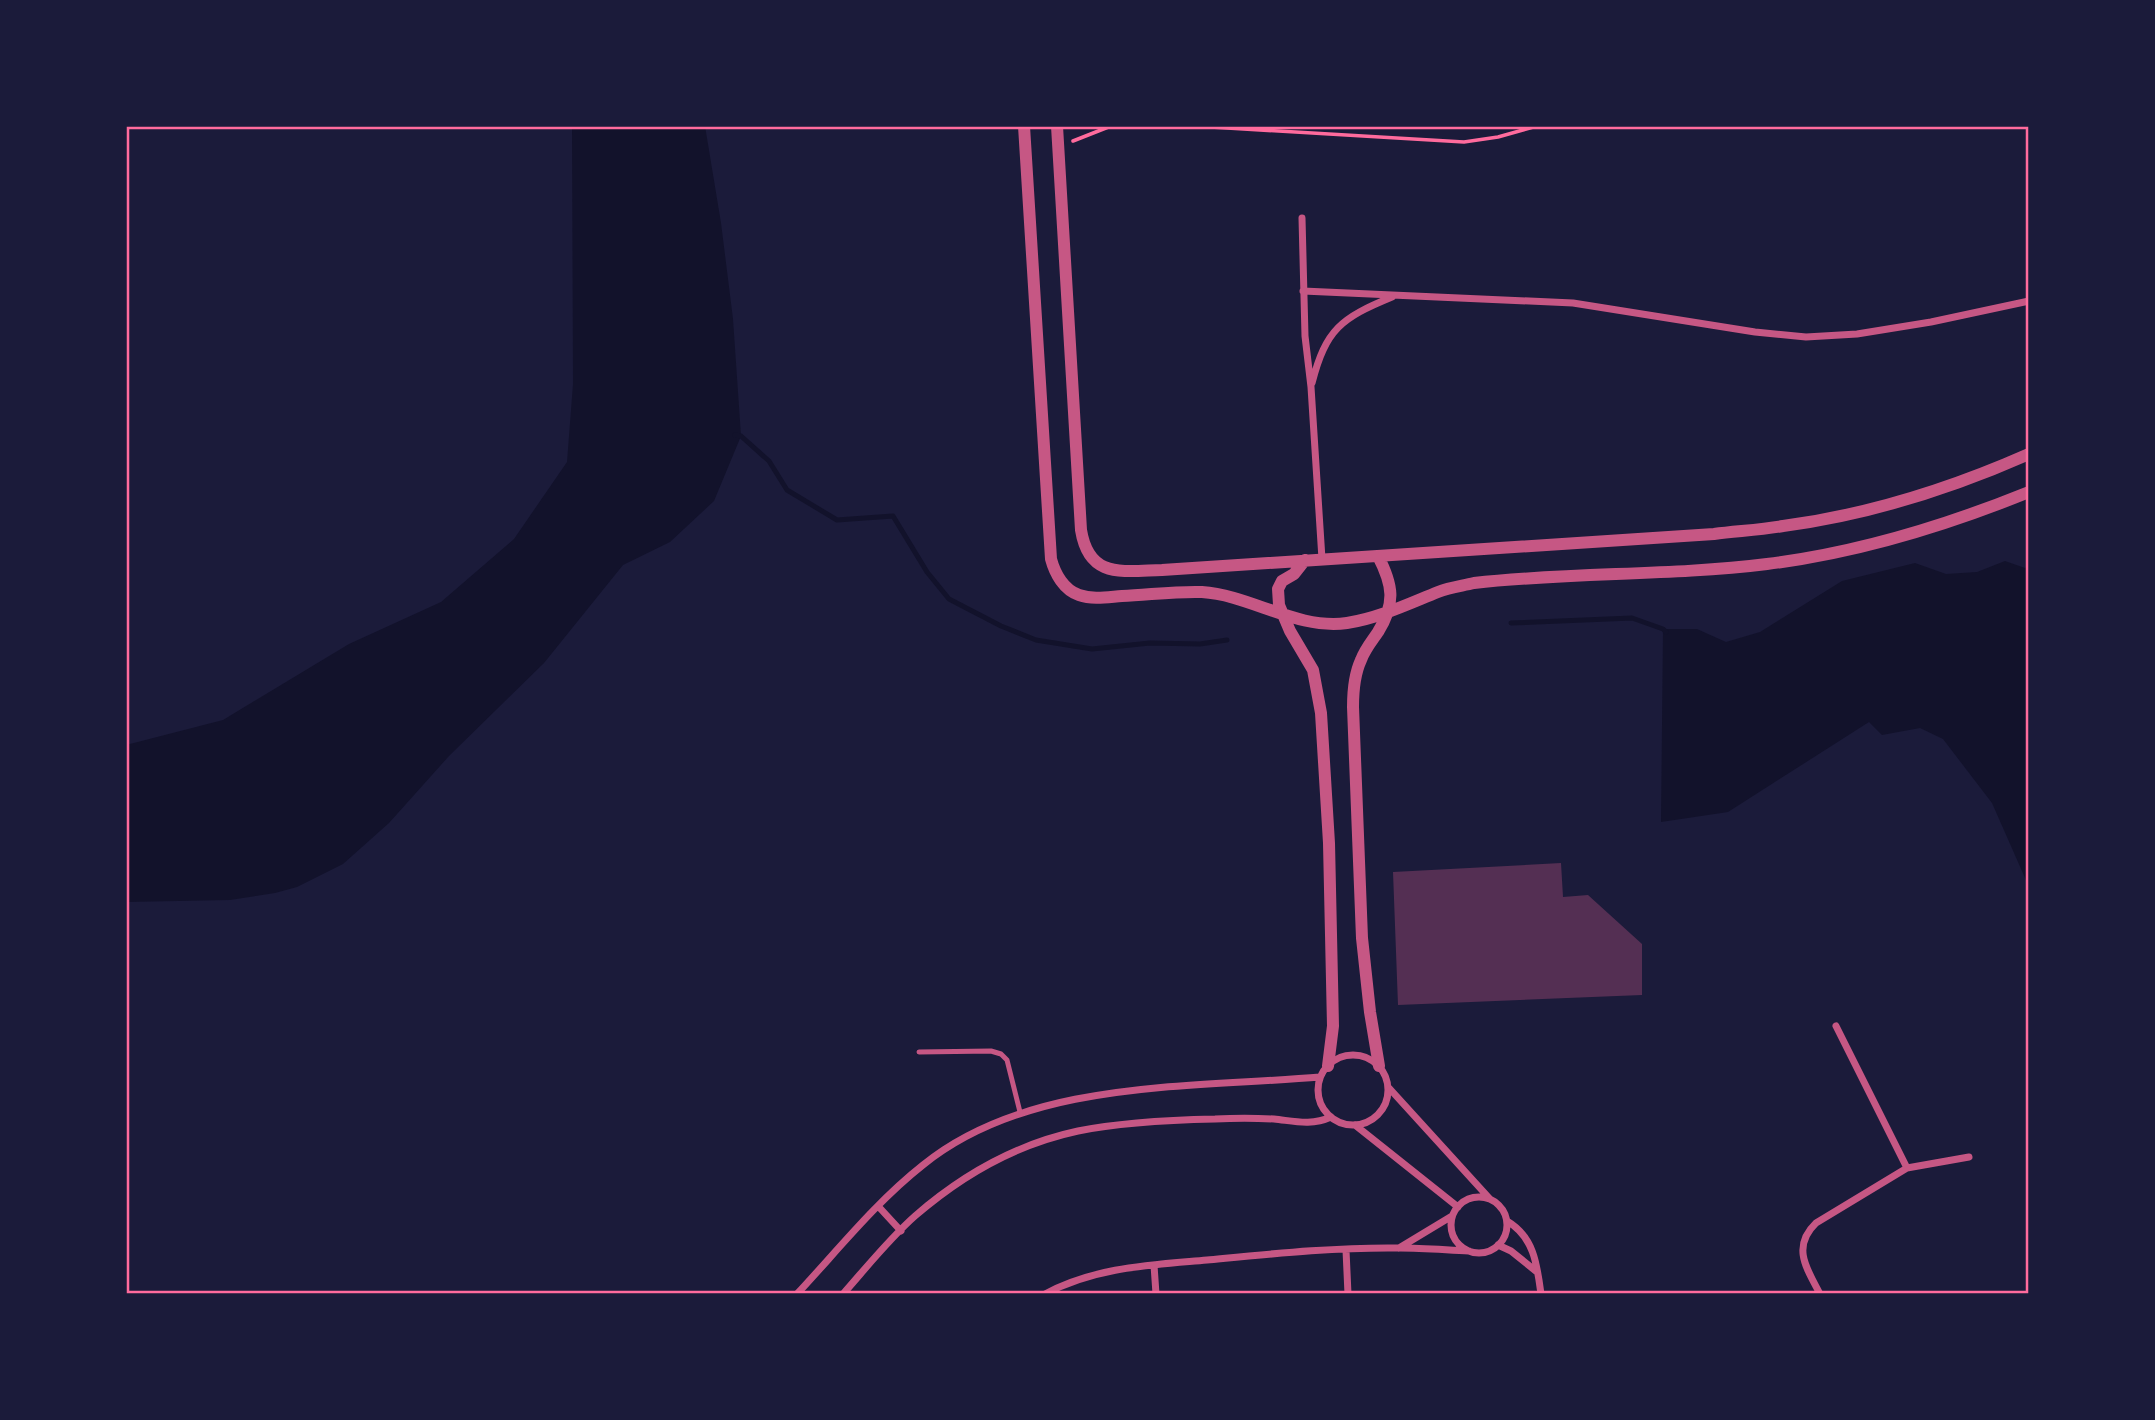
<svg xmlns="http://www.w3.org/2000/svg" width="2155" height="1420" viewBox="0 0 2155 1420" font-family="'Alegreya Sans',sans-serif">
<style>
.water{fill:#12122b}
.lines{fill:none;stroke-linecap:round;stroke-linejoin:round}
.stream{stroke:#12122b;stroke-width:5}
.building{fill:#542f53}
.path{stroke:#ff6b9d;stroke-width:3.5}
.service{stroke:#c65784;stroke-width:5}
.minor{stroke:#c65784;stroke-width:7}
.tertiary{stroke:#c65784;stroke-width:12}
.neatline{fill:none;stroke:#ff6b9d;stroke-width:2.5}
</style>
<rect width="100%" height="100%" fill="#1b1b3a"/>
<path class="water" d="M572,126H705L721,223L733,319L741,436L714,501L670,542L623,565L544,663L449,756L389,823L343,864L297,887L275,893L230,900L126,902V745L223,720L349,644L441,602L514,539L567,462L573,384Z
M2005,561L2025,568L2029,566V887L1992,803L1943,739L1920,728L1882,735L1869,722L1728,812L1661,822L1663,629H1697L1726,642L1760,632L1842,581L1915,563L1946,574L1977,572Z"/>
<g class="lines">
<path class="stream" d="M735,435L741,436L769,461L787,490L837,520L893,516L927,572L949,599L1001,626L1036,640L1092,649L1150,643L1200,644L1227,640
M1511,623L1632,618L1663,629L1666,632"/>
</g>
<path class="building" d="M1561,863L1563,897L1588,895L1642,944V995L1398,1005L1393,872Z"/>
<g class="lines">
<path class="path" d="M1194,126L1464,142L1498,137L1537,126
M1073,141L1111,126"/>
<path class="service" d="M919,1052L991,1051L1001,1054L1007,1060L1020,1112"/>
<path class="minor" d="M1302,218L1305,336L1311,387L1322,559
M1303,291L1573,303L1755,332L1806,337L1857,334L1931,322L2029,301
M1312,383C1326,329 1341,318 1392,297
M1836,1026L1907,1168
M1318 1090a35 35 0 1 1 70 0a35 35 0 1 1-70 0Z
M1389,1088L1490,1199
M1355,1125L1458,1207
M1451 1225a28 28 0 1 1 56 0a28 28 0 1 1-56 0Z
M878,1206L901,1231
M1507,1221C1534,1237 1537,1264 1541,1294
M1498,1245L1511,1251L1537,1272
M1399,1248L1452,1216
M1346,1250L1348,1294
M1154,1265L1156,1294
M797,1294C838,1250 876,1202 923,1165C1029,1079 1191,1088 1320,1077
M843,1294C866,1268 889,1239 915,1216C961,1176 1017,1144 1078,1131C1122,1122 1170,1120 1215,1119C1235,1118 1254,1118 1274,1119C1294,1121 1311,1126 1331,1117
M1045,1294C1095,1267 1151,1265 1207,1260C1270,1254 1336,1247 1400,1248C1423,1248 1446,1250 1469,1251
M1820,1294C1807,1269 1791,1247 1816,1223L1907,1168L1969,1157"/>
<path class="tertiary" d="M1024,126L1051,559C1055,574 1064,590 1079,595C1093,600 1108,597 1122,596C1148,595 1176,591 1202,592C1251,595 1296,630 1347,623C1379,618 1408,604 1438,592C1450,587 1462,586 1474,583C1571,572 1670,576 1767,564C1857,553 1945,526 2029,492
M1057,126L1081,530C1089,579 1122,571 1162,570L1714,534C1737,531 1760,530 1783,526C1867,515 1952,488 2029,454
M1378,556C1393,585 1396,603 1378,632C1372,641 1365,649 1361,660C1354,675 1353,691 1353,707L1362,938L1370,1012L1379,1066
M1305,560L1294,574L1282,581L1278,589L1279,605L1290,631L1313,670L1321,713L1329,843L1333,1026L1328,1066"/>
</g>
<rect width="2155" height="1420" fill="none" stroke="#1b1b3a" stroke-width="256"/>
<rect x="128" y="128" width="1899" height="1164" class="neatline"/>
</svg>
